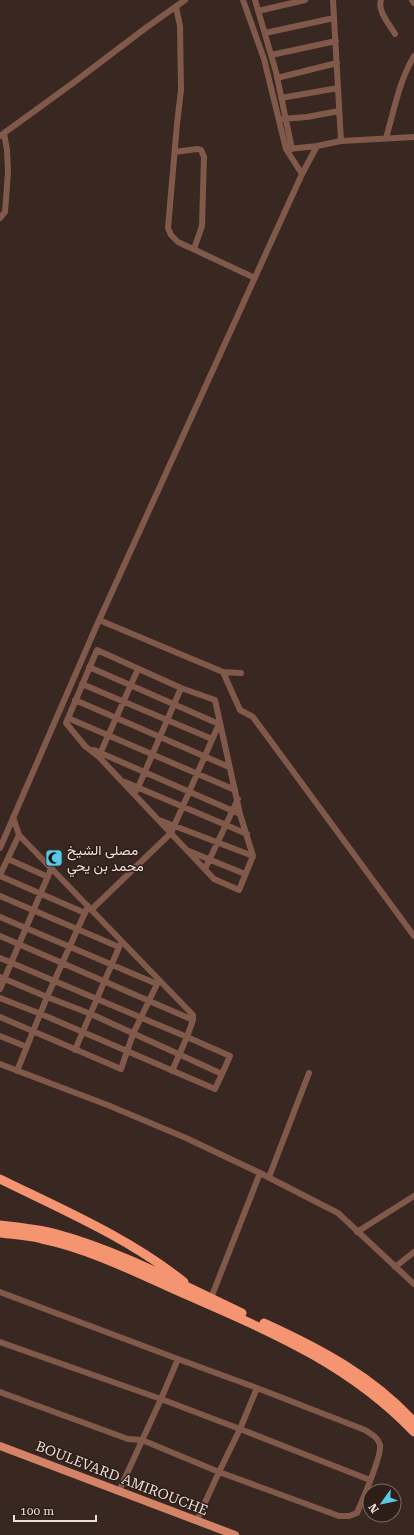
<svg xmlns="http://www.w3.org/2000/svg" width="414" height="1535" viewBox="0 0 414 1535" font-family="'Roboto Serif',Vazirmatn,serif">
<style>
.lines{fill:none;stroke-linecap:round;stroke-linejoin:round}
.minor{stroke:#81594b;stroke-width:6}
.major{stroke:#d48366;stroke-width:8}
.highway{stroke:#f59470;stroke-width:9}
.labels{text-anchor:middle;stroke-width:3;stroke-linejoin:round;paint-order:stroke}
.poi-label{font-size:14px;fill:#ebdfdb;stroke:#2f1e18;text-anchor:start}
.street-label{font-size:14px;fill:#ebdfdb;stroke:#2f1e18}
</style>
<rect width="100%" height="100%" fill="#392721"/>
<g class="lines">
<path class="minor" d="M243,0L264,59L286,149L302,174
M255,0L276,72L292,149
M333,0L341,141
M381,0C377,11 390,25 395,34
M412,0L414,3
M176,7L180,26L181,90L177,124L168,228L171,235L178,242L255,278
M258,11L305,0
M265,33L334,18
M271,55L336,41
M277,78L337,63
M281,98L338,88
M282,119L307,117L339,111
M0,136L73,83L147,27L185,0
M386,138C394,111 399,81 414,56
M289,149L317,146
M175,152L197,149L201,150L204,157L202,226L194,249
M0,218L5,212L8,172L7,150L4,133
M99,620L223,672L241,673
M97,650L181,688L215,700L240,814L253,856L239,890L214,879L99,757L85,746L66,723Z
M89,667L219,724L171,833L91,910
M223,672L240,710L253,717L414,936
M82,684L212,739
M75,700L229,767
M68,718L235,790
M94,750L240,814
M99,756L138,669
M125,782L247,834
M137,790L181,688
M13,817L19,835L193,1015V1020L187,1037L230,1056L222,1074L91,1014L47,997L88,906
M159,820L253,856
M0,848L96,627L302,174L317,146L341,141L414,137
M189,851L245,874
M8,859L48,877
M205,869L238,799
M0,875L19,835
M0,876L85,913
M0,896L119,947
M0,917L157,984
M0,936L193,1020
M0,958L187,1037L172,1071
M0,977L47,997L17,1071
M0,989L51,869
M0,998L41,1014L215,1089L222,1074
M0,1017L121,1069L133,1034L159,980
M0,1036L27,1047
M75,1050L120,945
M0,1064L110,1106L186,1138L260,1173L338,1213L414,1284
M269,1177L309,1073
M357,1232L414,1196
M395,1267L414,1252
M0,1292L178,1359
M211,1298L260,1173
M0,1342L161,1399L119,1491
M0,1392L128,1439L142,1440L219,1472L240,1429L161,1399L178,1359L257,1388
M197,1520L219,1472L339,1516H349L357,1513C362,1501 382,1456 380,1445C378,1437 371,1434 365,1430L257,1388L240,1429L370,1480"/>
<path class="major" d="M0,1446L235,1535"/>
<path class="highway" d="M0,1179C63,1210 129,1238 184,1282
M0,1225C19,1227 39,1229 57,1234C120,1251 182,1285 242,1313
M0,1233C14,1235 28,1235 42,1239C90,1249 135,1272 180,1292C266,1330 347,1362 414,1432
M264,1323C319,1348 374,1377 414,1422"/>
</g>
<defs>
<symbol id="mosque-square" viewBox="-11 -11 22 22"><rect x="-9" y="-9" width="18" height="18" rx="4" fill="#59c8e5" stroke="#2f1e18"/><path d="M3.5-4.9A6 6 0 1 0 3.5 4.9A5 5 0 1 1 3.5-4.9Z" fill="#111"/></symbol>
</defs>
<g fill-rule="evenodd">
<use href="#mosque-square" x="44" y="848" width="20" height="20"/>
</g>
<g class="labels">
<g class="poi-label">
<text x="67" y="855">مصلى الشيخ<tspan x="67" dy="16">محمد بن يحي</tspan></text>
</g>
<g class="street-label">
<text transform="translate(122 1478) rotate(21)" y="5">BOULEVARD AMIROUCHE</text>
</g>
</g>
<g transform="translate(382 1503) rotate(237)"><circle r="19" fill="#2f1e18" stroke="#7a6b66"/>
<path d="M0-3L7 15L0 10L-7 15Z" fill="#59c8e5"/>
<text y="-6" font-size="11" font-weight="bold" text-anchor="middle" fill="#ebdfdb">N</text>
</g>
<path d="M14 1515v6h82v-6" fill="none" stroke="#ebdfdb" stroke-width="2"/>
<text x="20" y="1515" font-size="12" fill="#ebdfdb" stroke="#2f1e18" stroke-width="3" paint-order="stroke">100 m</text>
</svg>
